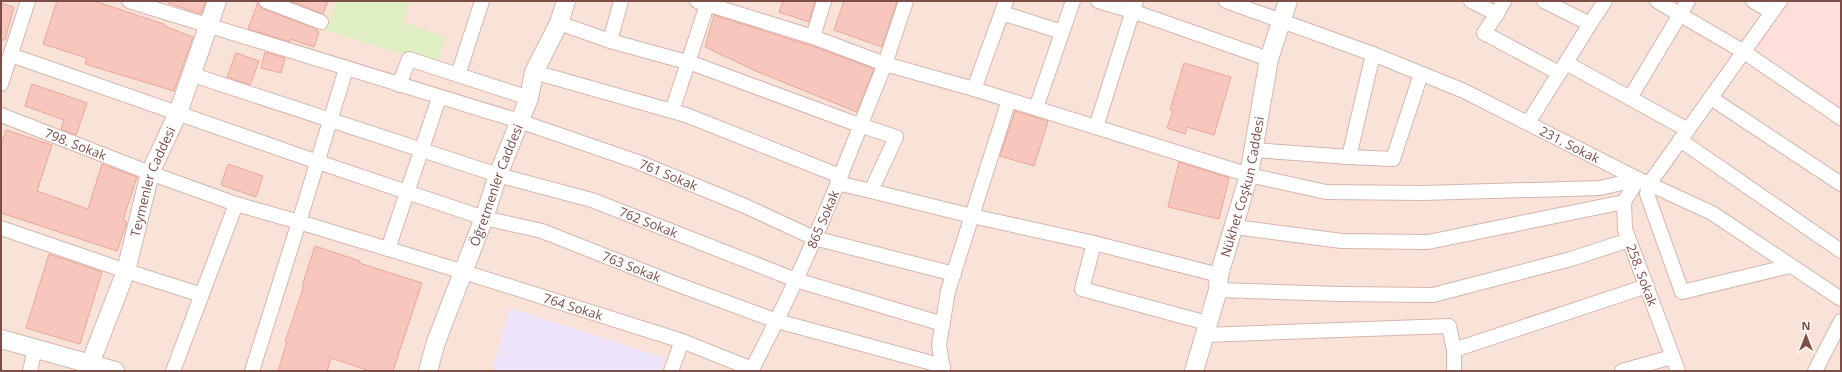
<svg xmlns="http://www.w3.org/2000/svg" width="1842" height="372" viewBox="0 0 1842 372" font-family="'Open Sans',sans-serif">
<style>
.residential{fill:#f9e3d8}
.commercial{fill:#ffdedb}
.education{fill:#ede4fb}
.green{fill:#dfefc3}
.building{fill:#f7c6bc;stroke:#eca69a}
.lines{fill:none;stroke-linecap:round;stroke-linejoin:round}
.minor-casing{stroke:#d5b6ae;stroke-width:16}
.tertiary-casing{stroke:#d5b6ae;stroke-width:20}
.minor{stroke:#fff;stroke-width:14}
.tertiary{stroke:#fff;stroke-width:18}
.labels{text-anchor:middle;stroke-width:3;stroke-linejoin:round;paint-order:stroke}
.street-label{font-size:13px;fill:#7d4e48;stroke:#fff6f0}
</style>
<rect width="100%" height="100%" fill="#fff0e8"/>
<path class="residential" d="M1,1H1841V371H1Z"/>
<path class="commercial" d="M1790,1H1841V109L1756,45Z"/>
<path class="education" d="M510,308L665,358L660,371H492Z"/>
<path class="green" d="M336,1H410L404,22L446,38L437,61L401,54L326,30Z"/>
<path class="building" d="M57,1H94L164,24V26L193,37L174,91L85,64L87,58L43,44Z
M168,1H206L201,14L168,3Z
M290,1H328L323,14Z
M783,1H815L809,22L779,12Z
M844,1H897L882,47L834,30Z
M258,2L263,9L317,29L316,31L319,32L314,47L290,39V42L248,29Z
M1,3L14,7L5,40H1Z
M714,15L818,48L874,69L857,112L758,72L705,47Z
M265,52L285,58L281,73L261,68Z
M236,53L259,61L250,85L227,77Z
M1184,63L1231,77L1214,135L1187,127L1185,134L1167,128L1173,111L1170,110Z
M32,84L87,103L76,135L61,129L64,120L25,106Z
M1015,111L1048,121L1034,166L1000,156Z
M6,130L52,145L37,191L88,209L102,164L137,177L123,220L127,222L117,251L1,213V146Z
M1179,162L1229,178L1219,219L1168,207Z
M228,164L263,176L256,197L221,185Z
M315,246L360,261L359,263L422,283L393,371H370L331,358L327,371H278L287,342H285L304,286H302Z
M49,254L102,272L80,344L26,328Z"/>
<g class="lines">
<defs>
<g id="minor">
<path id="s1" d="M129,1L519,121L638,162L745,206L814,238L954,274"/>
<path d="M266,1L321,22"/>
<path d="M697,1L813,37L885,64L906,1"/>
<path d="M1098,1L1132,11L1269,59"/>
<path id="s2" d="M1226,1L1373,54L1464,91L1638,179L1712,213L1841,299"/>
<path d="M1471,1L1497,14L1504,1"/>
<path d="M1657,1L1744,52L1841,118"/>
<path d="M1753,1L1772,12"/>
<path d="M1780,1L1649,184L1647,194L1682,292L1790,266"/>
<path d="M1002,13L1062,32"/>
<path d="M1497,14L1484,33L1559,73"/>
<path d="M559,23L610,41L694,64L859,125L896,137L871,191L972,216L1094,243L1219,275"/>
<path d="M1590,24L1605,1"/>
<path d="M813,37L824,1"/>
<path d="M610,41L621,1"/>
<path id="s3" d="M11,55L312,160L484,218L542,231L671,282L777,321L943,366"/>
<path d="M1566,63L1688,130"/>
<path id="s4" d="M346,69L299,222L464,272L682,341L752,369"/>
<path d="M534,72L686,115L840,176"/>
<path id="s5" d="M190,74L498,175L592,200L796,280L943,324"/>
<path d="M458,75L482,1"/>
<path d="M1,84L28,1"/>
<path d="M399,85L409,59L529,98"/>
<path d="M974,89L1006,1"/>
<path d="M1630,98L1688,1"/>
<path d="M1711,98L1841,184"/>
<path d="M1036,108L1073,1"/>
<path d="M672,111L707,5"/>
<path id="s6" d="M1,115L150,173L236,204L173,371"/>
<path d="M1528,123L1590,24L1544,1"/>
<path d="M1096,127L1136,1"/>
<path d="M1680,140L1841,251"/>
<path d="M1254,150L1349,157L1373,54"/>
<path d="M1349,157L1393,159L1421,74"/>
<path id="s7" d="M1638,179L1624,202L1625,229L1678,371"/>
<path d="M837,183L871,191"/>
<path d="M236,204L299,222L252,371"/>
<path d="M1235,227L1342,241L1428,242L1624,202"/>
<path d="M1,228L126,271L202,295"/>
<path d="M1094,243L1082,289L1207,323"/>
<path d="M388,249L439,98"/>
<path d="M1218,290L1340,294L1433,295L1571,259L1629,240"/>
<path d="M1204,335L1449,326L1454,350L1647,286"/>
<path d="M30,371L35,348"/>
<path d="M671,371L682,341"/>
<path id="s8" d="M751,371C780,316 806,260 830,202C849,156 866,110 885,64L974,89L1249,175L1326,192L1422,193L1600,188L1638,179"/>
<path d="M943,371L939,345L948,291L1009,100"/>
<path d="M1454,371V350"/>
<path d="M1622,371L1672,357"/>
<path d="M1815,371L1841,321"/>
</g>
<g id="tertiary">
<path d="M1,339L115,371"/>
<path id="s9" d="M90,364L126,271L150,173L178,113L217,1"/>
<path id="s10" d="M428,371L436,342L484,218L498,175L529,98L534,72L559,23L566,1"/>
<path id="s11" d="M1194,371L1218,290L1219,275L1249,175L1269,59L1288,1"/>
</g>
</defs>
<use href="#minor" class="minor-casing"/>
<use href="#tertiary" class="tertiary-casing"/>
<use href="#minor" class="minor"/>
<use href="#tertiary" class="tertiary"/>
</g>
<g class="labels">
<g class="street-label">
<text dy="5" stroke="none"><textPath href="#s6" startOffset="80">798. Sokak</textPath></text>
<text dy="5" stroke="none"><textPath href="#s2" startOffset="373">231. Sokak</textPath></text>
<text dy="5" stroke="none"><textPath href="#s1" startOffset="567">761 Sokak</textPath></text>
<text dy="5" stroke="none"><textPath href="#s9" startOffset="193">Teymenler Caddesi</textPath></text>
<text dy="5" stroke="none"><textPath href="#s10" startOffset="198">Öğretmenler Caddesi</textPath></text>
<text dy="5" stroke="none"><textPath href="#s11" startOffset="191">Nükhet Coşkun Caddesi</textPath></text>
<text dy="5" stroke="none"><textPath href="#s8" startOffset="168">865 Sokak</textPath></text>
<text dy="5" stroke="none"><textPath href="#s5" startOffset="482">762 Sokak</textPath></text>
<text dy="5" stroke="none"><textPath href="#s3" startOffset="656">763 Sokak</textPath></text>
<text dy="5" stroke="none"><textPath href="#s7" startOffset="103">258. Sokak</textPath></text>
<text dy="5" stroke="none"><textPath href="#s4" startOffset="447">764 Sokak</textPath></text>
</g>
</g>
<rect width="1842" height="372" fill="none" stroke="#7d4e48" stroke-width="4"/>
<g transform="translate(1806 336)" stroke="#fff6f0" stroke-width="3" paint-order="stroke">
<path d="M0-3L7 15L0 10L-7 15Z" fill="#7d4e48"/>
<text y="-6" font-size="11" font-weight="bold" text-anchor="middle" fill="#7d4e48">N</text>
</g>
</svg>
